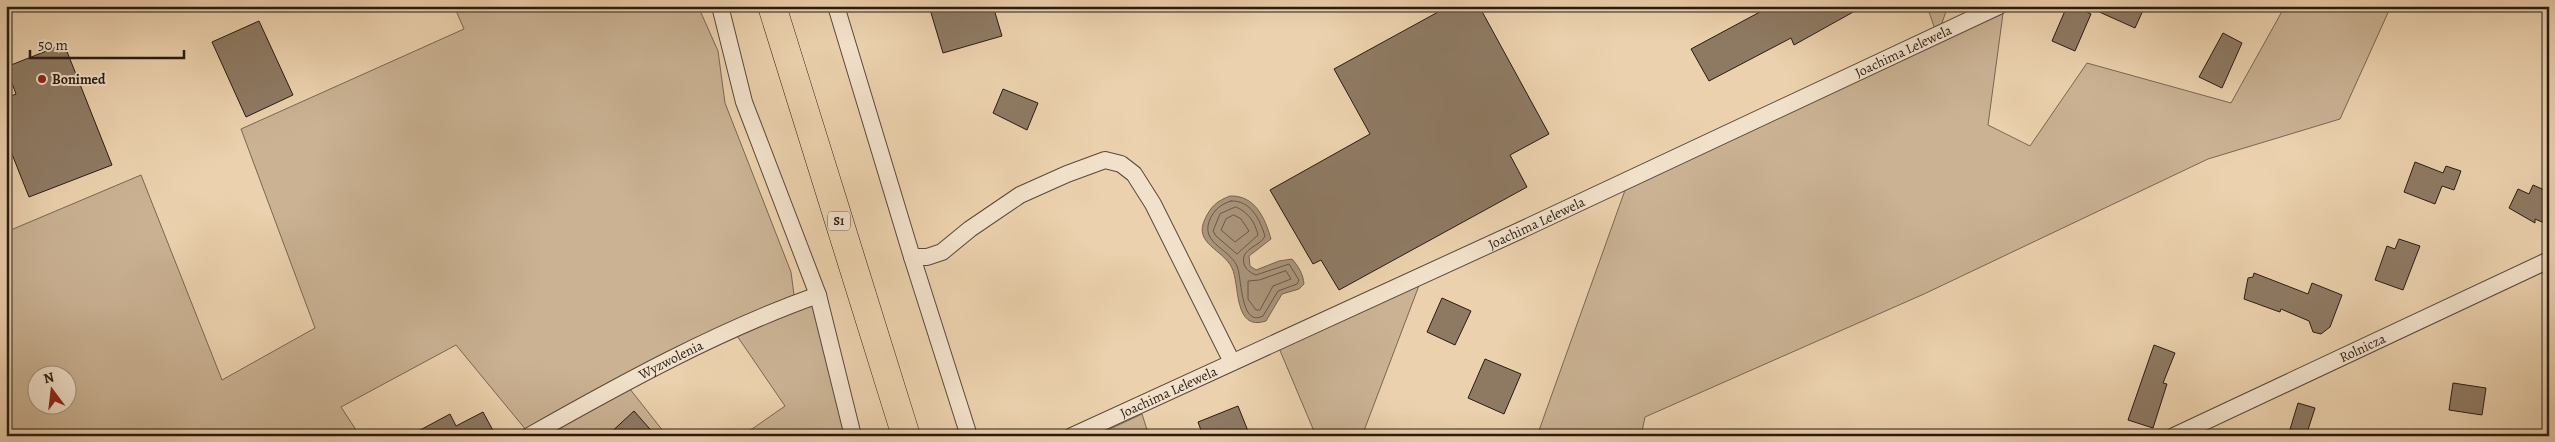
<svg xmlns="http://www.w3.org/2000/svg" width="2555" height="442" viewBox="0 0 2555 442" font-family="Alegreya,serif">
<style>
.green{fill:#cab293;stroke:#7a6653;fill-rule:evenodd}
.water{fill:#a99379;stroke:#766350}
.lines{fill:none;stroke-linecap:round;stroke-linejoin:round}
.shore{stroke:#695746;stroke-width:1}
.building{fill:#8e7a63;stroke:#291b13}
.minor-casing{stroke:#5a483a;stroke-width:18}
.trunk-casing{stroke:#291b13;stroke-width:29}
.minor{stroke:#f2e1ca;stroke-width:16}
.trunk{stroke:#ebd1ad;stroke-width:28}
.poi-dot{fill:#8f2418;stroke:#f2e1ca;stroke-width:2}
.labels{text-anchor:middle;stroke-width:4;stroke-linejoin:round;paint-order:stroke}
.shield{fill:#f2e1ca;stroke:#65564a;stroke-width:1}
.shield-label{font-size:12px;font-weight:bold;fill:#291b13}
.street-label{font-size:14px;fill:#291b13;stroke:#f2e1ca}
.poi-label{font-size:14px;font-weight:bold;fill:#291b13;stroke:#f2e1ca;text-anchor:start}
</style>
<rect width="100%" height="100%" fill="#ebd1ad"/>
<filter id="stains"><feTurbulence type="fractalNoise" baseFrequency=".004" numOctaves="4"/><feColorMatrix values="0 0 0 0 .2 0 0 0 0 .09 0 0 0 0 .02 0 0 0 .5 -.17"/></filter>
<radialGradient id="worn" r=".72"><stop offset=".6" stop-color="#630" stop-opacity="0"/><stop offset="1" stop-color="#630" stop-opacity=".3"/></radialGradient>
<path class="green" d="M454,6H698L718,51L725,103L791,272L794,295L768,312L818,295L853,436H742L785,406L733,330L626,384L667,436H531L456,345L341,407L360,436H6V232L141,175L222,380L315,328L241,129L464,29ZM38,374H68V404H38Z
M1927,6H1948L1938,34L2004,6L1988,125L2030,146L2087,63L2231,103L2285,6H2391L2340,119L2208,159L1924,294L1645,417L1641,436H1537L1629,179L1937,35Z
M1423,275L1362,436H1316L1276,341Z
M1142,414L1149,436H1095Z"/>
<path class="water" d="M1230,196C1255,195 1265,218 1271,239L1249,256L1250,266L1256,270L1279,261L1292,259C1299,267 1303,274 1304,284L1299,289L1282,294L1266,321C1233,332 1240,284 1232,268C1223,249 1193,244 1205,219C1211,206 1217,201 1230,196Z"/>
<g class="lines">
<path class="shore" d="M1231,201C1251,200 1260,220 1265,236C1260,247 1240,248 1244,264C1246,270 1251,273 1256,275L1289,264L1299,280L1297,284L1278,291L1263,316C1240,328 1242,277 1237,266C1228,247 1198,243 1211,217C1216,208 1222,204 1231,201Z
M1236,207C1248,212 1255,222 1258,235L1237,254L1216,236L1213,231L1220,214Z
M1234,215L1241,219L1249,231L1235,242L1221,230L1226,219Z
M1286,271L1291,279L1273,286L1260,310H1256L1248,299V281L1259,280Z"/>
</g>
<path class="building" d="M929,6H993L1002,36L943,53Z
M1449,6H1479L1549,134L1510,155L1527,187L1339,290L1321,260L1313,264L1270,190L1370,134L1334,69Z
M1771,6H1864L1794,45L1791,38L1709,81L1691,49Z
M2067,6H2074L2091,14L2075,51L2052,41Z
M2086,6H2145L2135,28Z
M259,21L293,95L246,117L212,42Z
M2223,33L2242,43L2222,88L2199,77Z
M64,44L112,165L29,197L6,139V98L16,94L6,67Z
M1003,89L1038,103L1027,130L993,113Z
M2415,162L2443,173L2446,166L2461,171L2454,190L2442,186L2435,204L2404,192Z
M2533,185L2549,192V225L2535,219V223L2509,208L2518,189L2529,194Z
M2399,239L2420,246L2403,290L2375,280L2387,246L2395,249Z
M2254,273L2308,294L2312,283L2342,295L2330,327L2321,334L2313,332L2309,321L2281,309L2280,312L2277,311L2244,299L2248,278L2253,277Z
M1442,298L1471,311L1455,345L1427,332Z
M2154,345L2175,353L2163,383L2167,384L2153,428L2128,420Z
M1485,359L1521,374L1504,414L1468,398Z
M2453,383L2486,388L2482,415L2449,410Z
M2298,403L2315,408L2306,436H2288Z
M1238,406L1250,436H1203L1198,422Z
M634,411L656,436H607Z
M483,412L496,436H409L450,414L456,426Z"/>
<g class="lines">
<defs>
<g id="minor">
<path d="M720,6L744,102L818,295L853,436"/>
<path d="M836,6L912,257L969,436"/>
<path d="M912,257H927L942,252L970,229L1020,195L1067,174L1105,160L1121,164L1134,174L1153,204L1232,362"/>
<path id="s1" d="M529,436C621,384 719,330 818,295"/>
<path id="s2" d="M1072,436L1519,231L1999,6"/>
<path id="s3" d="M2174,436L2549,260"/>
</g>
<path id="trunk" d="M772,6L906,436"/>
</defs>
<use href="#minor" class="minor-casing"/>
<use href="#trunk" class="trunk-casing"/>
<use href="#minor" class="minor"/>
<use href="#trunk" class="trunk"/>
</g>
<circle class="poi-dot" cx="42" cy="79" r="5"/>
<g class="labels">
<rect class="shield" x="828" y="211.5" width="22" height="19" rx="4"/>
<g class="shield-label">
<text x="839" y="225">S1</text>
</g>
<g class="street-label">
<text dy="5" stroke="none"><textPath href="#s2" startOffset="916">Joachima Lelewela</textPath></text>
<text dy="5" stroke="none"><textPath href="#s2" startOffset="511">Joachima Lelewela</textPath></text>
<text dy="5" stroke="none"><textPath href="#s3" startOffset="208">Rolnicza</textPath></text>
<text dy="5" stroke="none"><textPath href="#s1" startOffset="161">Wyzwolenia</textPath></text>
<text dy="5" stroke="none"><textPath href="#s2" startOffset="106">Joachima Lelewela</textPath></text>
</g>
<g class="poi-label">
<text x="52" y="84">Bonimed</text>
</g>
</g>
<rect width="2555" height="442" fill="none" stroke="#ebd1ad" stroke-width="25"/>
<rect x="8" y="8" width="2540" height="427" fill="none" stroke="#291b13" stroke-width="2.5"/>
<rect x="12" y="12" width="2530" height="417" fill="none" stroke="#291b13"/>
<g transform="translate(52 390) rotate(345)"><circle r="24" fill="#f2e1ca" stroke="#a29281"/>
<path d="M0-4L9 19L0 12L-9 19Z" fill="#8f2418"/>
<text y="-8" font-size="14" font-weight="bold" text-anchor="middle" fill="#291b13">N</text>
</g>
<path d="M30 50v8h154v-8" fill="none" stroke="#291b13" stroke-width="2.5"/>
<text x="38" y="50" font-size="15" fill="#291b13" stroke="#f2e1ca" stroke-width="4" paint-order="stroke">50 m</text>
<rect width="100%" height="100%" filter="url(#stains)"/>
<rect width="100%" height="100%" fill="url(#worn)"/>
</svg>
